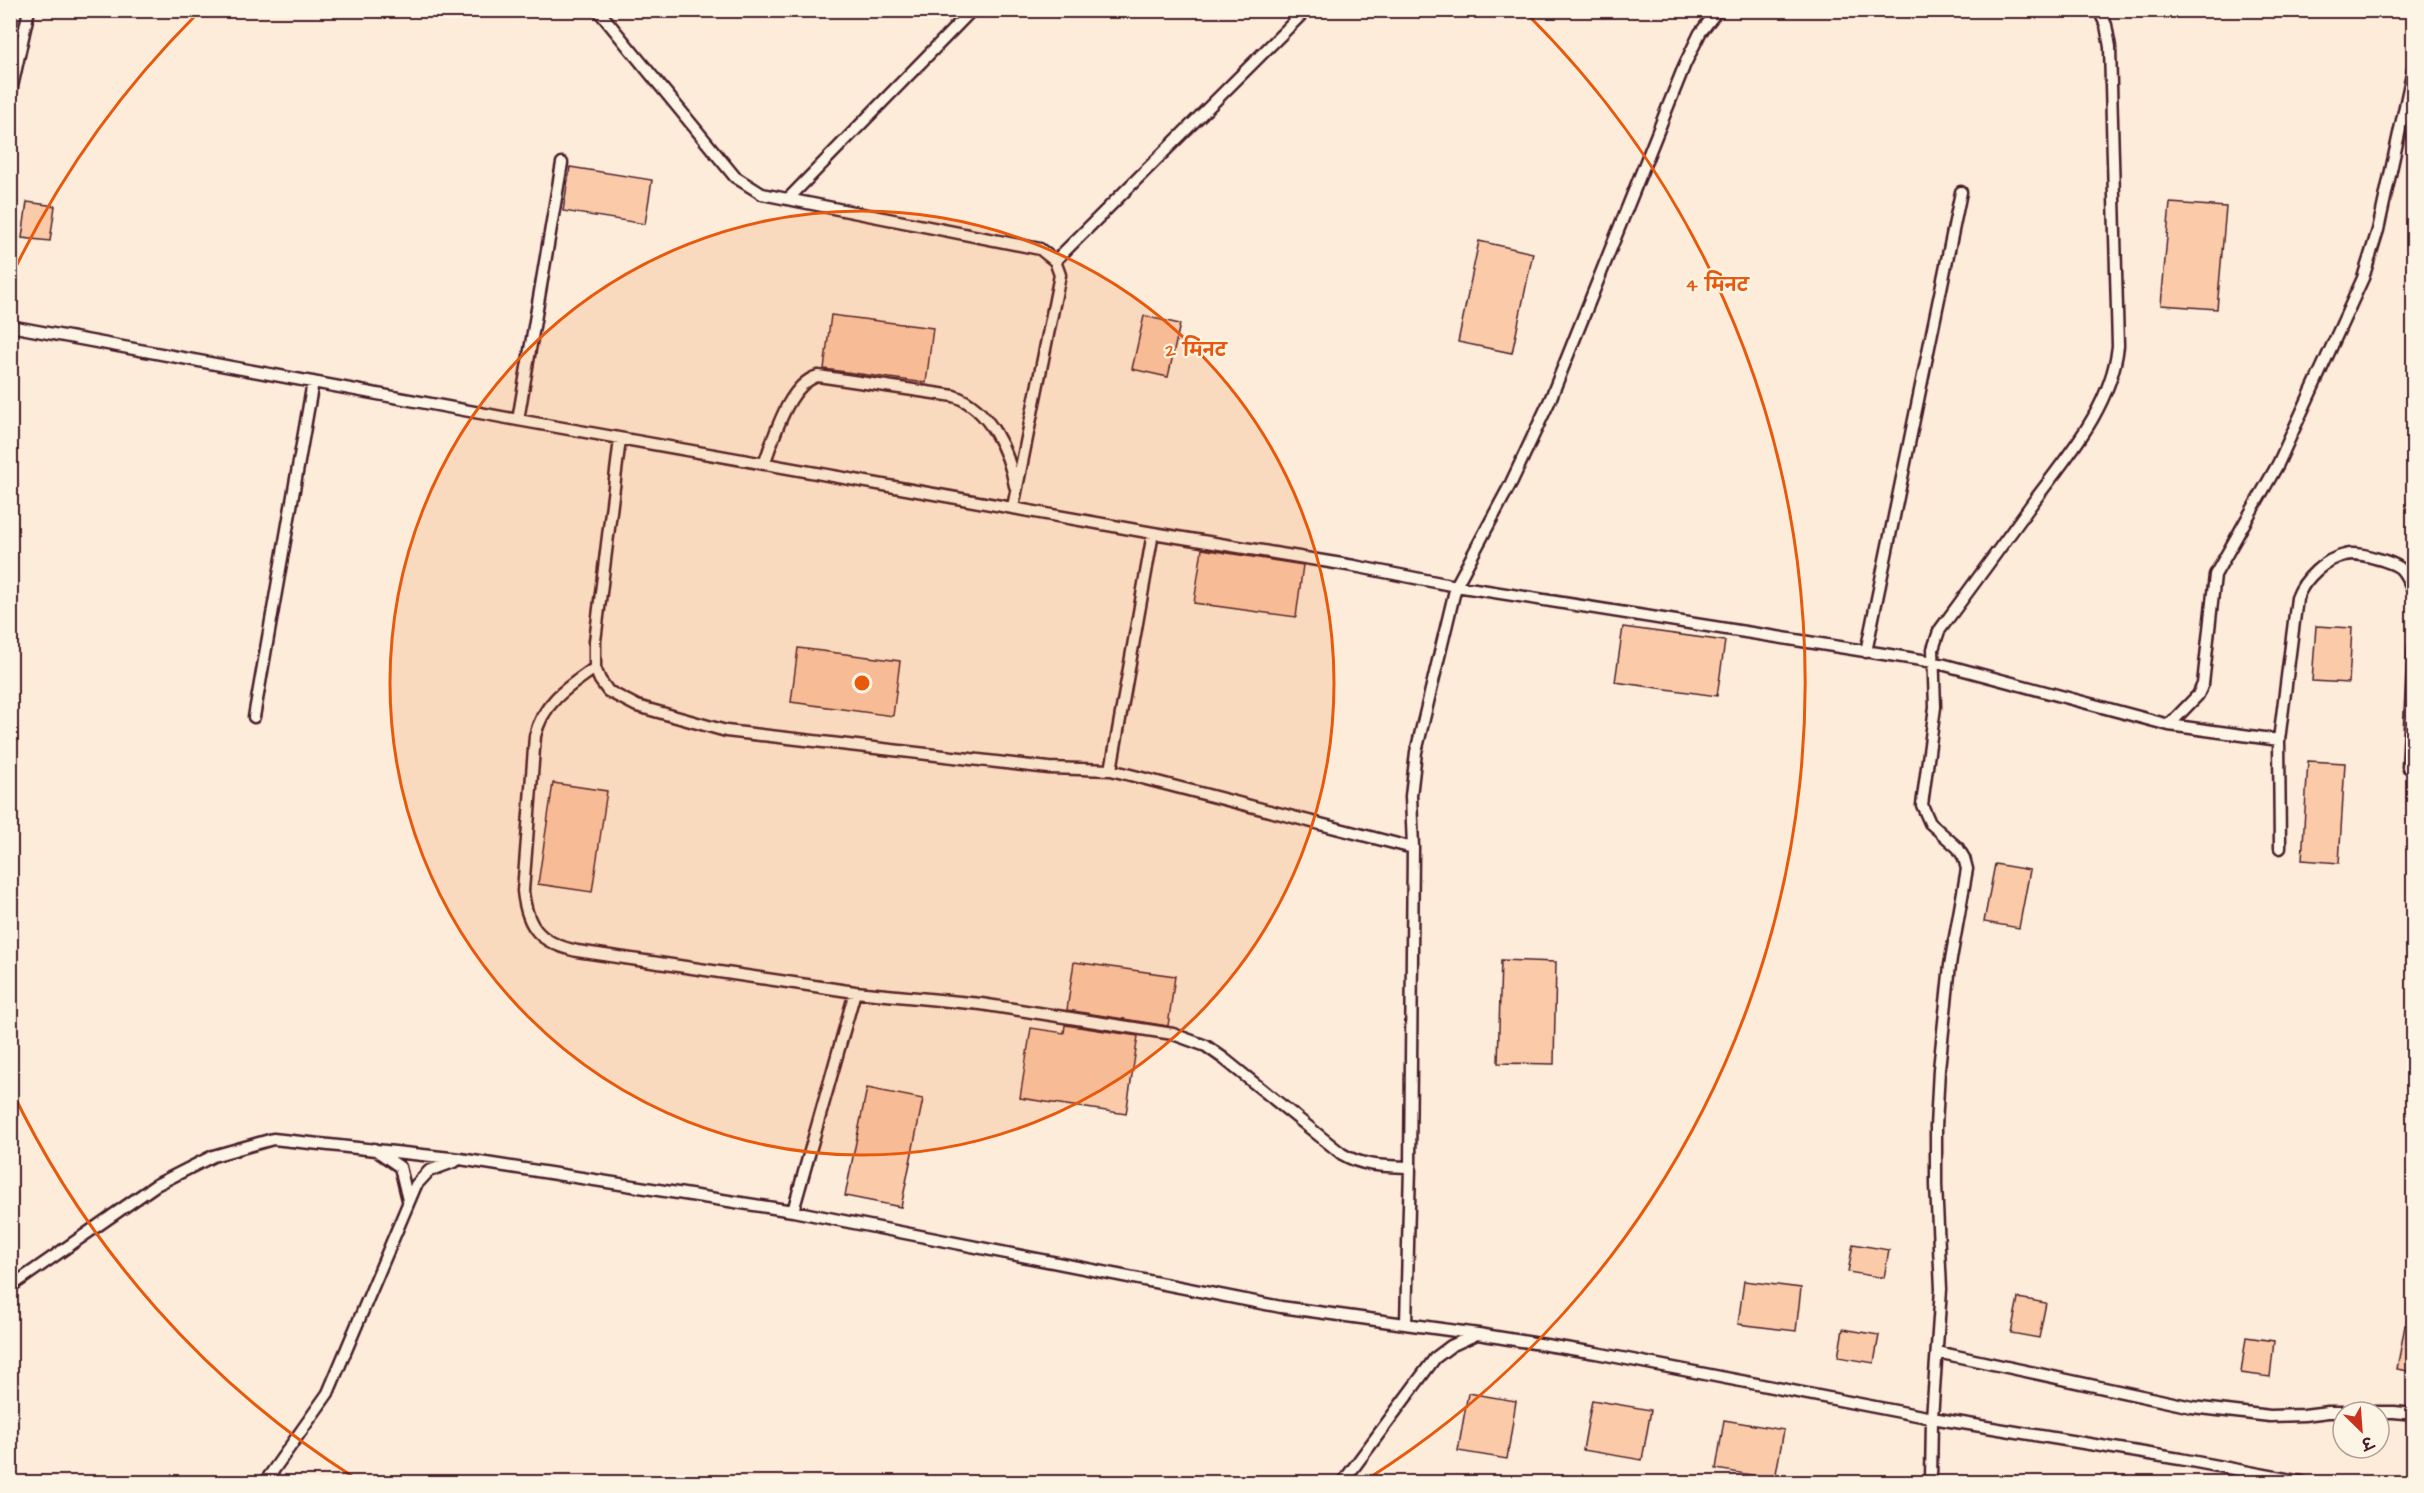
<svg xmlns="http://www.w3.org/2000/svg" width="2424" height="1493" viewBox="0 0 2424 1493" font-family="'Architects Daughter','Playpen Sans Deva',sans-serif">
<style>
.building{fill:#facaa9;stroke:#4a1f2b;stroke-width:1.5}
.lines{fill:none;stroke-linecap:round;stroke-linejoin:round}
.lane-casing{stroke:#4a1f2b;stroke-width:15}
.lane{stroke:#fcf5e5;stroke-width:10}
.ring{fill:none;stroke:#e8590c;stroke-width:3}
.centre{fill:#e8590c;stroke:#fcf5e5;stroke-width:3}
.ring-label{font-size:18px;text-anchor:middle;font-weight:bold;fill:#e8590c;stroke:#fcf5e5;stroke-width:4.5;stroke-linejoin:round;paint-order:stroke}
</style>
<rect width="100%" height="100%" fill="#fcecd9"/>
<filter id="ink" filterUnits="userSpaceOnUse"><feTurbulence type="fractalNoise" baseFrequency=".0167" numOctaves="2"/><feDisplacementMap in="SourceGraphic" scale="12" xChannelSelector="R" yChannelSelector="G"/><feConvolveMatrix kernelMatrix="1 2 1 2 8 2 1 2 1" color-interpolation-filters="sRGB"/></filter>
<g filter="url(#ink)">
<path class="building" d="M570,167L652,180L645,224L563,211Z
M27,202L55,206L50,241L22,238Z
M2170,203L2226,207L2217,309L2161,305Z
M1479,241L1533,253L1512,353L1458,342Z
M831,315L933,328L926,383L824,369Z
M1144,316L1180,324L1168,377L1132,369Z
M1202,549L1303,565L1296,617L1194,603Z
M2316,626L2352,628L2349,683L2312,681Z
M1623,627L1725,641L1717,696L1615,682Z
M798,648L900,661L893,716L791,702Z
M2308,761L2345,763L2339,863L2302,860Z
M553,783L607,791L592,892L538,884Z
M1995,864L2030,870L2019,928L1984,922Z
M1501,960L1556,962L1554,1064L1498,1063Z
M1074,962L1175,976L1168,1026L1067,1010Z
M1065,1025L1138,1036L1126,1114L1020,1098L1031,1028L1064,1033Z
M867,1088L923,1099L901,1207L845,1196Z
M1853,1244L1889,1250L1884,1278L1848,1272Z
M1744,1281L1801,1288L1796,1331L1738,1324Z
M2018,1298L2046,1303L2039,1338L2011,1333Z
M2405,1325L2414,1326V1372L2397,1369Z
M1843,1329L1879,1335L1874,1363L1838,1357Z
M2246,1337L2274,1341L2270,1377L2241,1373Z
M1468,1393L1516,1401L1507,1459L1458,1451Z
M1592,1400L1651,1410L1642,1460L1583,1450Z
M1724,1420L1784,1430L1775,1479L1716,1469Z"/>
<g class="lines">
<defs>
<path id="lane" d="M598,10L735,177L762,194L1040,249L1055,261L1060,275L1013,507
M10,96L29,10
M788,199L972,10
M1055,261L1306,10
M10,326L518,420L1153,533L1354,566L1456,586L1934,662L2169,725L2279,740L2280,848
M518,420L562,163
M620,439L595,641V668L600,680L608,691L637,706L726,731L1049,768L1111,770L1413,848
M764,464C774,438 788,384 818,376L954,396C989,408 1009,452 1015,486
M1866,652L1961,192
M595,668C568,687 543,702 535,736L523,891C527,929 541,943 577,951L855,992L981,1004L1173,1034L1206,1046L1223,1058L1342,1154C1364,1167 1385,1166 1410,1167
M254,717L313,382
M2169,725L2198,695L2203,684L2215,575L2278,464L2363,278L2378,230L2414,65
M2279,740L2297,598C2304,579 2325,559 2345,555C2357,552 2371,557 2382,560C2388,562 2395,564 2400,568C2407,575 2410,584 2414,593
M2408,767L2414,647
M1111,770L1153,533
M374,1149L400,1167L408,1200
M793,1211L855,992
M10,1287L156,1185L213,1156L273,1139L460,1159L793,1211L1281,1307L1478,1334L1596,1353L1932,1418L2180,1459L2302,1482
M1406,1324L1410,1167L1413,848L1411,796L1416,752L1456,586L1511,483L1550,400L1685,64L1700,33L1718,10
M1937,1352L2192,1407L2270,1416L2304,1415L2328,1412H2394L2414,1414
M265,1482L328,1393L416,1185L429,1171L456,1161
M1343,1482L1435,1358L1451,1346L1477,1334
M1931,1482L1932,1418L1941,1289L1936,1185V1127L1939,1069L1950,965L1967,869L1964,858L1958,848L1930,823L1922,805L1935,707L1933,649L1939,631C1970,589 2001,547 2031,505C2067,456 2111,408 2118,346L2110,47L2106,25L2099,10"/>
</defs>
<use href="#lane" class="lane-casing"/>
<use href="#lane" class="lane"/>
</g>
</g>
<circle cx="862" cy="683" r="472" fill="#e8590c" fill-opacity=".12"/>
<g class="ring">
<circle cx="862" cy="683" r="472"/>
<path d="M355 1478A943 943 0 0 1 11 1089M11 277A943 943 0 0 1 195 16M1529 16A943 943 0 0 1 1369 1478"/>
</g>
<circle cx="862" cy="683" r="9" class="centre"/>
<g class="ring-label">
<text x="1717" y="291">4 मिनट</text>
<text x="1196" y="356">2 मिनट</text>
</g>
<rect width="2424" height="1493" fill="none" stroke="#fcf5e5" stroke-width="36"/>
<rect x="18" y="18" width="2388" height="1457" fill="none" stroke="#4a1f2b" stroke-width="2" filter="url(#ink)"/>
<g transform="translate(2361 1430) rotate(155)"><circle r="28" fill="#fcf5e5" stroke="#b59f9b" stroke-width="1.5"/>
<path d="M0-4.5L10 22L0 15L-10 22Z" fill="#c8321e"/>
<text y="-9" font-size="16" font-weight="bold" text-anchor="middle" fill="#4a1f2b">उ</text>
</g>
</svg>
